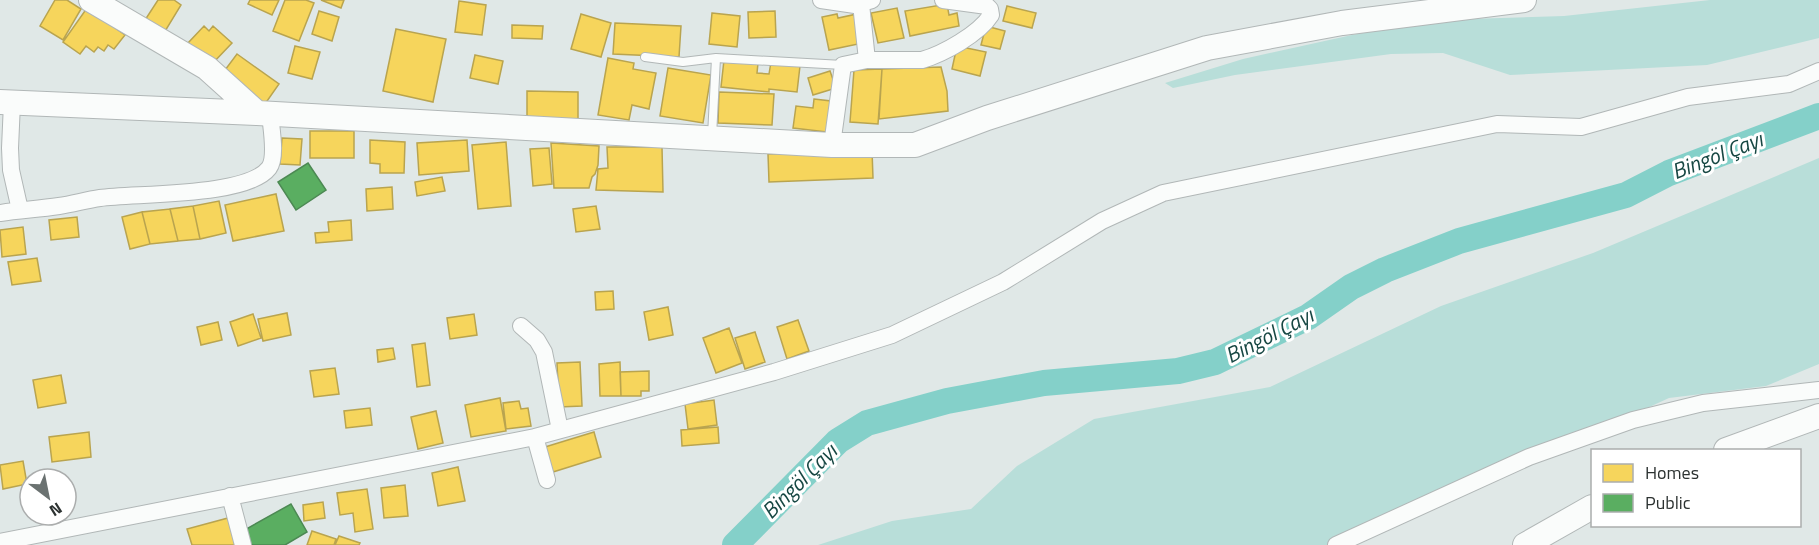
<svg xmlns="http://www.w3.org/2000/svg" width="1819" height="545" viewBox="0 0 1819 545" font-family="'Titillium Web',sans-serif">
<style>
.green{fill:#b8ded9}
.homes{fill:#f6d55c;stroke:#b9a44f;stroke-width:1.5}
.public{fill:#5aae61;stroke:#4c8953;stroke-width:1.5}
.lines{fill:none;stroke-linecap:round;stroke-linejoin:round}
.river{stroke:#84d0c9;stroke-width:26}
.lane-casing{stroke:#b1b7b7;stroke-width:10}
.street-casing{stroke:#b1b7b7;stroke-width:18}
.secondary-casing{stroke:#b1b7b7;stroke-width:26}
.lane{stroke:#fafcfb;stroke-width:8}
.street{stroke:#fafcfb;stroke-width:16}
.secondary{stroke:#fafcfb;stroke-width:24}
.labels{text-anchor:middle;stroke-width:6;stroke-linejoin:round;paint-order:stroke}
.water-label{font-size:22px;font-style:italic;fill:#174743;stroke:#fff}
</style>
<rect width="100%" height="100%" fill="#e0e8e7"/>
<path class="green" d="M1710,0H1819V38L1707,65L1510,75L1443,53L1391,54L1235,75L1173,88L1165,83L1243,59L1352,35L1434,20L1564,16Z
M1819,158V364L1766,386L1669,398L1349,545H818L892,521L971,509L1017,466L1094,419L1270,387L1441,306L1593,253Z"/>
<path class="homes" d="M55,0H67L81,9L63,40L40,26Z
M158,0H174L181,5L164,33L145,20Z
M250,0H279L272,15L248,4Z
M285,0H306L314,3L299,41L273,31Z
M321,0H344L341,8Z
M459,1L486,5L482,35L455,32Z
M947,4L949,15L957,13L959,26L910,36L905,11Z
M1007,6L1036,13L1032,28L1003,21Z
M87,8L125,35L114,49L108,45L104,51L98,47L94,52L86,46L80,54L63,42Z
M897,8L904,38L878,43L871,13Z
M319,11L339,17L332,41L312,34Z
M775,11L776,37L749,38L748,12Z
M712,13L740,16L737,47L709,44Z
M581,14L611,23L601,57L571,49Z
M837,14L838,18L857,14L863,43L829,50L822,17Z
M615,23L681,26L679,57L613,54Z
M512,25L543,26L542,39L512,38Z
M204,26L209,31L213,26L232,43L212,64L188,43Z
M986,26L1005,31L1000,49L981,45Z
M396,29L446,39L433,102L383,91Z
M295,46L320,52L312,79L288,73Z
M957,46L986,52L980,76L952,69Z
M237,54L279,84L265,104L222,74Z
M475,55L503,61L498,84L470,78Z
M608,58L634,63L633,69L656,73L649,109L632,105L629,120L598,115Z
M724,60L758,63L757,73L769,74L771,62L800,66L797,92L769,89V92L721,87Z
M941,67L947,91L948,111L879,119L882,69Z
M668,68L711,75L703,123L660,116Z
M882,69L878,124L850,122L854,70Z
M830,71L836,88L813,95L808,78Z
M527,91L578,92V119L527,118Z
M719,92L774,94L772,125L718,123Z
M814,99L831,101L827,132L793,128L796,106L813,108Z
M310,131H354V158H310Z
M282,138L302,139L300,165L280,164Z
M370,140L405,142L404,173H380V164L370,163Z
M467,140L469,171L419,175L417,143Z
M506,142L511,206L478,209L472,145Z
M551,143L599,146L598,165L595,174L592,177L589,188H554Z
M607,147H662L663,192L596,190L598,169L608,168Z
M549,148L552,184L533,186L530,149Z
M872,150L873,178L769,182L768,154Z
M442,177L445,191L417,196L415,182Z
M392,187L393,209L367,211L366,189Z
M276,194L284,231L233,241L225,205Z
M219,201L226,233L200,239L193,206Z
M193,206L200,239L178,241L170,209Z
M596,206L600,229L576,232L573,209Z
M170,209L178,241L150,244L142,212Z
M142,212L150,244L130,249L122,217Z
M77,217L79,237L51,240L49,220Z
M351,220L352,240L316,243L315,233L329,232L328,222Z
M23,227L26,254L2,257L0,230Z
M37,258L41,281L12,285L8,262Z
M613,291L614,309L596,310L595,292Z
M668,307L673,335L649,340L644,312Z
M287,313L291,335L263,341L258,319Z
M253,314L261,338L238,346L230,322Z
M474,314L477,335L450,339L447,318Z
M798,320L809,351L787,359L777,327Z
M218,322L222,340L201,345L197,327Z
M729,328L742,363L716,373L703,338Z
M755,332L765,362L745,369L735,338Z
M425,343L430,385L417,387L412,345Z
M393,348L395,359L378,362L377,350Z
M580,362L582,406L559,407L557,363Z
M620,362L621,396H600L599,364Z
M335,368L339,394L314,397L310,371Z
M649,371V391H641V396H621L620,372Z
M61,375L66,403L38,408L33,380Z
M500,398L506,431L471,437L465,405Z
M714,400L717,425L688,429L685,404Z
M519,401L521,409L528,408L531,426L506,429L503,403Z
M370,408L372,425L346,428L344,411Z
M436,411L443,443L418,449L411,417Z
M718,427L719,443L682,446L681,430Z
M89,432L91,457L52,462L49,437Z
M594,432L601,457L553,472L545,447Z
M23,461L27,484L3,489L0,465Z
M458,467L465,501L438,506L432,473Z
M405,485L408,516L384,518L381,488Z
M367,489L373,529L355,532L353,513L340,515L337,493Z
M323,502L325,518L304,521L303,505Z
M228,518L235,545H192L187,529Z
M312,531L336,539L334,545H307Z
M339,536L360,543L359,545H335Z"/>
<path class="public" d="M308,163L326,190L296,210L278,182Z
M291,504L307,532L285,545H249L241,532Z"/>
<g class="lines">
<path class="river" d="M735,545L838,441L867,423L947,401L1044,383L1178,371L1215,362L1308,317L1351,287L1385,270L1459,241L1626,195L1669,173L1819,116"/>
<defs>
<path id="lane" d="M645,57L683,62L716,58L843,65
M712,136L716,58"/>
<path id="street" d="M821,0L855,5L872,0
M861,4L867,60
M12,103L10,148L11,170L20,210
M832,145L843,65L867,60H922C943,54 979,34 991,15L990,9L987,6L943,0
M0,213C20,210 39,209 59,206C73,204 86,200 100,198C136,193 247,197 269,168C277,157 271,127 270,114
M521,326L537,340L544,352L560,430
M535,437L547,480
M230,496L243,545
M0,542L535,437L774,372L892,335L1003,282L1102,221L1163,193L1497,124L1581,127L1688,97L1789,84L1819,71
M1336,545L1529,457L1633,420L1703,403L1819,390"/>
<path id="secondary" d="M91,0L207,68L257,113
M0,102L257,113L832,145H915L987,118L1207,48L1342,23L1524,0
M1726,450L1819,416
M1525,545L1592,507"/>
</defs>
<use href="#lane" class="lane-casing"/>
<use href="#street" class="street-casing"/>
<use href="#secondary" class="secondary-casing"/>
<use href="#lane" class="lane"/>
<use href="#street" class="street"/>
<use href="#secondary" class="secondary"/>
</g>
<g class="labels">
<g class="water-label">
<text transform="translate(1717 155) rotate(-21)" y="8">Bingöl Çayı</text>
<text transform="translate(1269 335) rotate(-27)" y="8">Bingöl Çayı</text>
<text transform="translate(799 481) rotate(-45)" y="8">Bingöl Çayı</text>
</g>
</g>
<rect x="1591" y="449" width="210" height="78" fill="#ffffff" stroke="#abadad" stroke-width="1.5"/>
<rect x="1603" y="464" width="30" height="18" fill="#f6d55c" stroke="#abadad" stroke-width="1.5"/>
<text x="1645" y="479" font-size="18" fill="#2c3231">Homes</text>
<rect x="1603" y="494" width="30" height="18" fill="#5aae61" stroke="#abadad" stroke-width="1.5"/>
<text x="1645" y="509" font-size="18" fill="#2c3231">Public</text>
<g transform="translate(48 497) rotate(148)"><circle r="28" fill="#ffffff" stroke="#abadad" stroke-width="1.5"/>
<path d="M0-4.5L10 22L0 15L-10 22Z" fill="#6b7271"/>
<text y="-9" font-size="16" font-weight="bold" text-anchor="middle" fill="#2c3231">N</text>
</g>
</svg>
